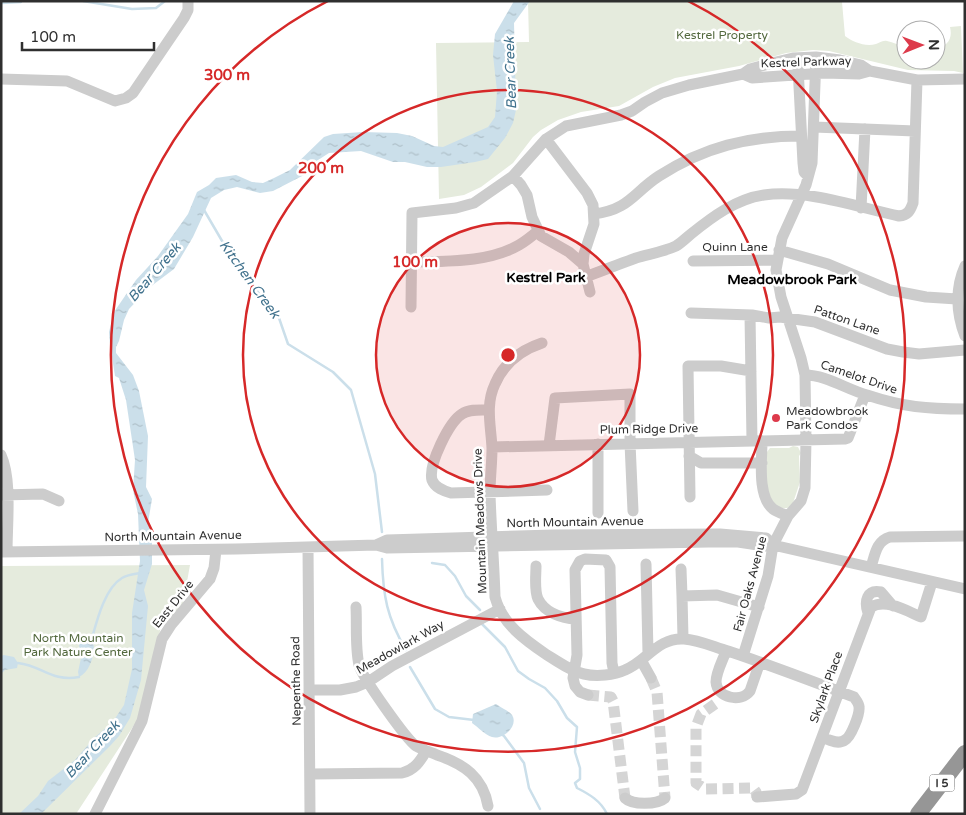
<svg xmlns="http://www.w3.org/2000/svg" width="966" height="815" viewBox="0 0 966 815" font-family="'Varela Round',sans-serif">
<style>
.park{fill:#e5ebdd}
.water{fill:url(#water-ripples)}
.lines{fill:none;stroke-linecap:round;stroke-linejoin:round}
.stream{stroke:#cbdfea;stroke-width:2.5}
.minor-tunnel{stroke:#d5d5d5;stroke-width:11;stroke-dasharray:11 5.5;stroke-linecap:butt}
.minor{stroke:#ccc;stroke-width:11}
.highway{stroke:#969696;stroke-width:16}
.ring{fill:none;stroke:#d62828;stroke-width:2.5}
.poi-dot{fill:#dd3a4b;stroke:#fff;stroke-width:2}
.labels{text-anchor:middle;stroke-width:5;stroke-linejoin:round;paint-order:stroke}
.shield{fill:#fff;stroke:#6d6d6d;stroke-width:1}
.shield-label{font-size:11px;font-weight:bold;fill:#2f2f2f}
.park-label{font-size:12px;fill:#53693e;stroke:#fff}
.street-label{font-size:12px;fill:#2f2f2f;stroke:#fff}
.poi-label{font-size:12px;fill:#2f2f2f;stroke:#fff;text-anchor:start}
.water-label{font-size:14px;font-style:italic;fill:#41728d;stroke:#fff}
.neighbourhood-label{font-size:14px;font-weight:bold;fill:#000;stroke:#fff}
.centre{fill:#d62828;stroke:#fff;stroke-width:2.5}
.ring-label{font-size:15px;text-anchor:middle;font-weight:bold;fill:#d62828;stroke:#fff;stroke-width:5;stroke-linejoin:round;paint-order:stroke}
</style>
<defs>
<pattern id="water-ripples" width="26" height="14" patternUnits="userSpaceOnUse" patternTransform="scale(1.25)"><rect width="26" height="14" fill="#cbdfea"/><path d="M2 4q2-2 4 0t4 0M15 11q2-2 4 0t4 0" fill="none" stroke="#afc0c9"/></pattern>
</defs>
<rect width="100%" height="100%" fill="#fff"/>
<path class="park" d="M528,1L842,2L845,36C853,42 865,47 876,44C880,43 882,40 887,41C893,42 900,46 906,47V60H936V51C947,45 953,40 950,27L961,26L963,73L954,71L908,70L829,51L813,50L786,53L739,66L675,78L653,87L619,106L581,112L558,120L541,130L533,137L513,163L481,187L464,195L439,199L436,43L529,42Z
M793,446L798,447L801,453L799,456L800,482L792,506C787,509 783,509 777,506C762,496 767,468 767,452L770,448H789Z
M190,565L183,604L161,627L138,719L76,814H1V566Z"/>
<path class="water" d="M514,1H530L514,23L516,110L513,123L505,138L488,159L475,162L441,167H427L405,162H393L361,151L329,153L315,162L306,174L273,191L260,193L237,187L224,190L211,198L193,237L174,269L150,287L129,309L124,320L119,341L116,347V353L133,375L139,391L148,436L146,487L152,499L148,523L152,539V564L144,590L148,606L141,680L130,718L119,736L110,746L41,814H19L38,796L48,781L75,760L95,737L112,723L124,705L132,669V613L140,561L138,514L133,490L135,460L126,400L119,378L115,376L110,344L109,332L114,312L136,280L158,256L188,214L197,192L209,185L216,178L236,175L252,182L263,183L274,178L290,170L324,137L333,134L363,132L397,133L412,136L434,146L443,147L488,127L495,117L497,91L493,55L495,34Z
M86,638H92C97,649 91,672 79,677L78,672L81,658L79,645L81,641Z
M4,655L14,657L18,663L17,668L5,670L1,674V656Z
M496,704C501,708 508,710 512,715C519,726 503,740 492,737C485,735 478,727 472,723L473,714Z"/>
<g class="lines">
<path class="stream" d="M83,1L132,9L156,8L165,1
M1,3L21,2
M204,210L225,246L260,295L279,318L288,344L333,372L351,390L375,474L382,532
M382,559C383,596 387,618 406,650
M432,563L445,565L455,576L466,596L480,610
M482,624L505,647L518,671L529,679L545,688L557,701L567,718L577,727L575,752L580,768V779L575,783L577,788C589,794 601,801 607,814
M92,638C97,620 105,588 122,578C127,575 135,574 141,573
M18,663C43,666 51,682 79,677
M410,667L435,709L449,717L474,720
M501,734L504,736L524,763L529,788L540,809"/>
<path class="minor-tunnel" d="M651,678L657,692L665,798
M588,695L611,697L613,701L625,798
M715,704L701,714L696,727V783L705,789L753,788L756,792L757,797"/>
<path class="minor" d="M798,67L803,163L804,172L808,176
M743,74L752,78L825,73L859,74L870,71
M1,79L67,81L115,101L126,98L133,93L184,18L188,10V1
M814,127L915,131
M546,139L587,193L593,205L594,224L584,254L583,264L590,292
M513,176L521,185L527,195L532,217L541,236L569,252L583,264
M861,208L865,129
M594,214C629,210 634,192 659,176C704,147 749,136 801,136
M779,250L828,264L890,290L926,297L957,299
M693,261L777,260
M411,262C446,261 488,263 519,245C526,241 532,236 538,231
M965,266C955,288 956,313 965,336
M585,277C602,271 619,264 636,258C649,254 663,252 676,246C681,243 686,238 691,234C712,217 736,199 764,195C807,189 857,207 899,216C908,215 910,211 913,203L917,80
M411,307L412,213L456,208L474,203L513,176L546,139L566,126L621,115L632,111L645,102L662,93L689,85L743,74L750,69L776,62L793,58L816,57L840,60L861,65L870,71L917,80L965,79
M691,313L752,315L769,318L780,317L815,322L887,349L903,352L919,354L965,350
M750,315L752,441
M542,343C521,350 504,363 495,384C485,405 491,426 492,448C492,463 490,478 490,494C491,528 494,562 495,597C502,624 525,640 547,655C559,662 570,671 584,674C597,677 614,675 625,670C646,662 658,637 684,639C699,640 714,647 728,651C770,665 812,681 854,697C856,700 859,703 859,707C860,714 851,737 845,740C838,745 829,740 822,737
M805,375C826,375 846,389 867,395C903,407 927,409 965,409
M488,410C480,410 469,409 462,414C449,422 428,465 432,480C435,488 444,491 451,493L547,490
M762,441C762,460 757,496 773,509C777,512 783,514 788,516
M598,444V513
M549,445L555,398L630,394V443L633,511
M492,447L845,439L848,438L850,433L865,395
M1,455C12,479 7,524 7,552
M689,456L701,463H762
M1,495L43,494L59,501
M690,497L688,366H721L751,371
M376,545L387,548L709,542H738L765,546L773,545L965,589
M308,547L310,814
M1,552L236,549L376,545L387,540L554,535L720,534L766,538L773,545
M646,564L648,653
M536,566C536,576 534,590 538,599C545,613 562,618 576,619
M871,567C875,555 876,541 890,537L965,536
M681,569L682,596
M356,607C357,626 355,647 359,665C362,677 406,739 416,746C423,750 430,752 437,755C464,764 483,777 488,806
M868,613C864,601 867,589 881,592L893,606
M683,638L682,596L717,595L759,607
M726,651C723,660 716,672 716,682C717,698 741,703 750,691L760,662
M743,656L768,576L773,545L788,516L801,501L805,488L806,440L805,375L801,358L781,297L776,270L782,238L806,185L812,163L816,57
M641,660L651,678
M310,690H340L356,687L368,682L392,666L500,609
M588,695L580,692L575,686L573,678L577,655L575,570L580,561L585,559L606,560L610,567L612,663L614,673
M311,774L402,773C414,770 420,762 426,751
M757,797L796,794L802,790L871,607C886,598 907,611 921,617L932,582
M625,798C632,805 657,805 665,798
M95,814L142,721L162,639L171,625L210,579L214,568L216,550"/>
<path class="highway" d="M918,814L965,753"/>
</g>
<circle cx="508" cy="355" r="132" fill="#d62828" fill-opacity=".12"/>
<g class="ring">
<circle cx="508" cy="355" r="132"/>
<circle cx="508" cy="355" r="265"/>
<path d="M688 1A397 397 0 1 1 328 1"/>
</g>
<circle class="poi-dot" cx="776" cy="418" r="5"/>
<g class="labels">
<rect class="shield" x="929.5" y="774.5" width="25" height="17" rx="4"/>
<g class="shield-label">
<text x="942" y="787">I 5</text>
</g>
<g class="park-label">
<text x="722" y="39">Kestrel Property</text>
<text x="78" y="642">North Mountain<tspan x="78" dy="14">Park Nature Center</tspan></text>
</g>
<g class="street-label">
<text transform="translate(806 62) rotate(-2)" y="4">Kestrel Parkway</text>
<text x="735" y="251">Quinn Lane</text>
<text transform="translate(847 320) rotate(19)" y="4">Patton Lane</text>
<text transform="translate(859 377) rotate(19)" y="4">Camelot Drive</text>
<text transform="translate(649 429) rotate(-1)" y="4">Plum Ridge Drive</text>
<text transform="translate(480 521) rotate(-92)" y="4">Mountain Meadows Drive</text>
<text transform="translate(575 522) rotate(-1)" y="4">North Mountain Avenue</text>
<text transform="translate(173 536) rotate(-1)" y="4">North Mountain Avenue</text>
<text transform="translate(750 584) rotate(-75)" y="4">Fair Oaks Avenue</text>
<text transform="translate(173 604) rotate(-51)" y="4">East Drive</text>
<text transform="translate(400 647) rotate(-29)" y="4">Meadowlark Way</text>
<text transform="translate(296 681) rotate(-91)" y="4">Nepenthe Road</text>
<text transform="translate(826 687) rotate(-70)" y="4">Skylark Place</text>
</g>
<g class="poi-label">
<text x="786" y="415">Meadowbrook<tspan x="786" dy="14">Park Condos</tspan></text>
</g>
<g class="water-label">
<text transform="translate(510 73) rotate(-92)" y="5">Bear Creek</text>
<text transform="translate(154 272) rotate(-49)" y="5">Bear Creek</text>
<text transform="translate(250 279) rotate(54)" y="5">Kitchen Creek</text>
<text transform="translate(92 749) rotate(-47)" y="5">Bear Creek</text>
</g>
<g class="neighbourhood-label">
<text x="546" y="282">Kestrel Park</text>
<text x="792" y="284">Meadowbrook Park</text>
</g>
</g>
<circle cx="508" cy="355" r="8" class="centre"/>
<g class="ring-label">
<text x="227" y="80">300 m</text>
<text x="321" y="173">200 m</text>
<text x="415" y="267">100 m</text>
</g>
<rect width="966" height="815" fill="none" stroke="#2f2f2f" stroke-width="5"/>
<g transform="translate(921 45) rotate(89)"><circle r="24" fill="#ffffff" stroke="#acacac"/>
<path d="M0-4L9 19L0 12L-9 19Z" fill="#dd3a4b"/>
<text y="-8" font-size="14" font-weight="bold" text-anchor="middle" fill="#2f2f2f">N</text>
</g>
<path d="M22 42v8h132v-8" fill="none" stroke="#2f2f2f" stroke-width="2.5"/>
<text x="30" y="42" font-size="15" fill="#2f2f2f" stroke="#ffffff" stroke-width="4" paint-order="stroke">100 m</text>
</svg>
